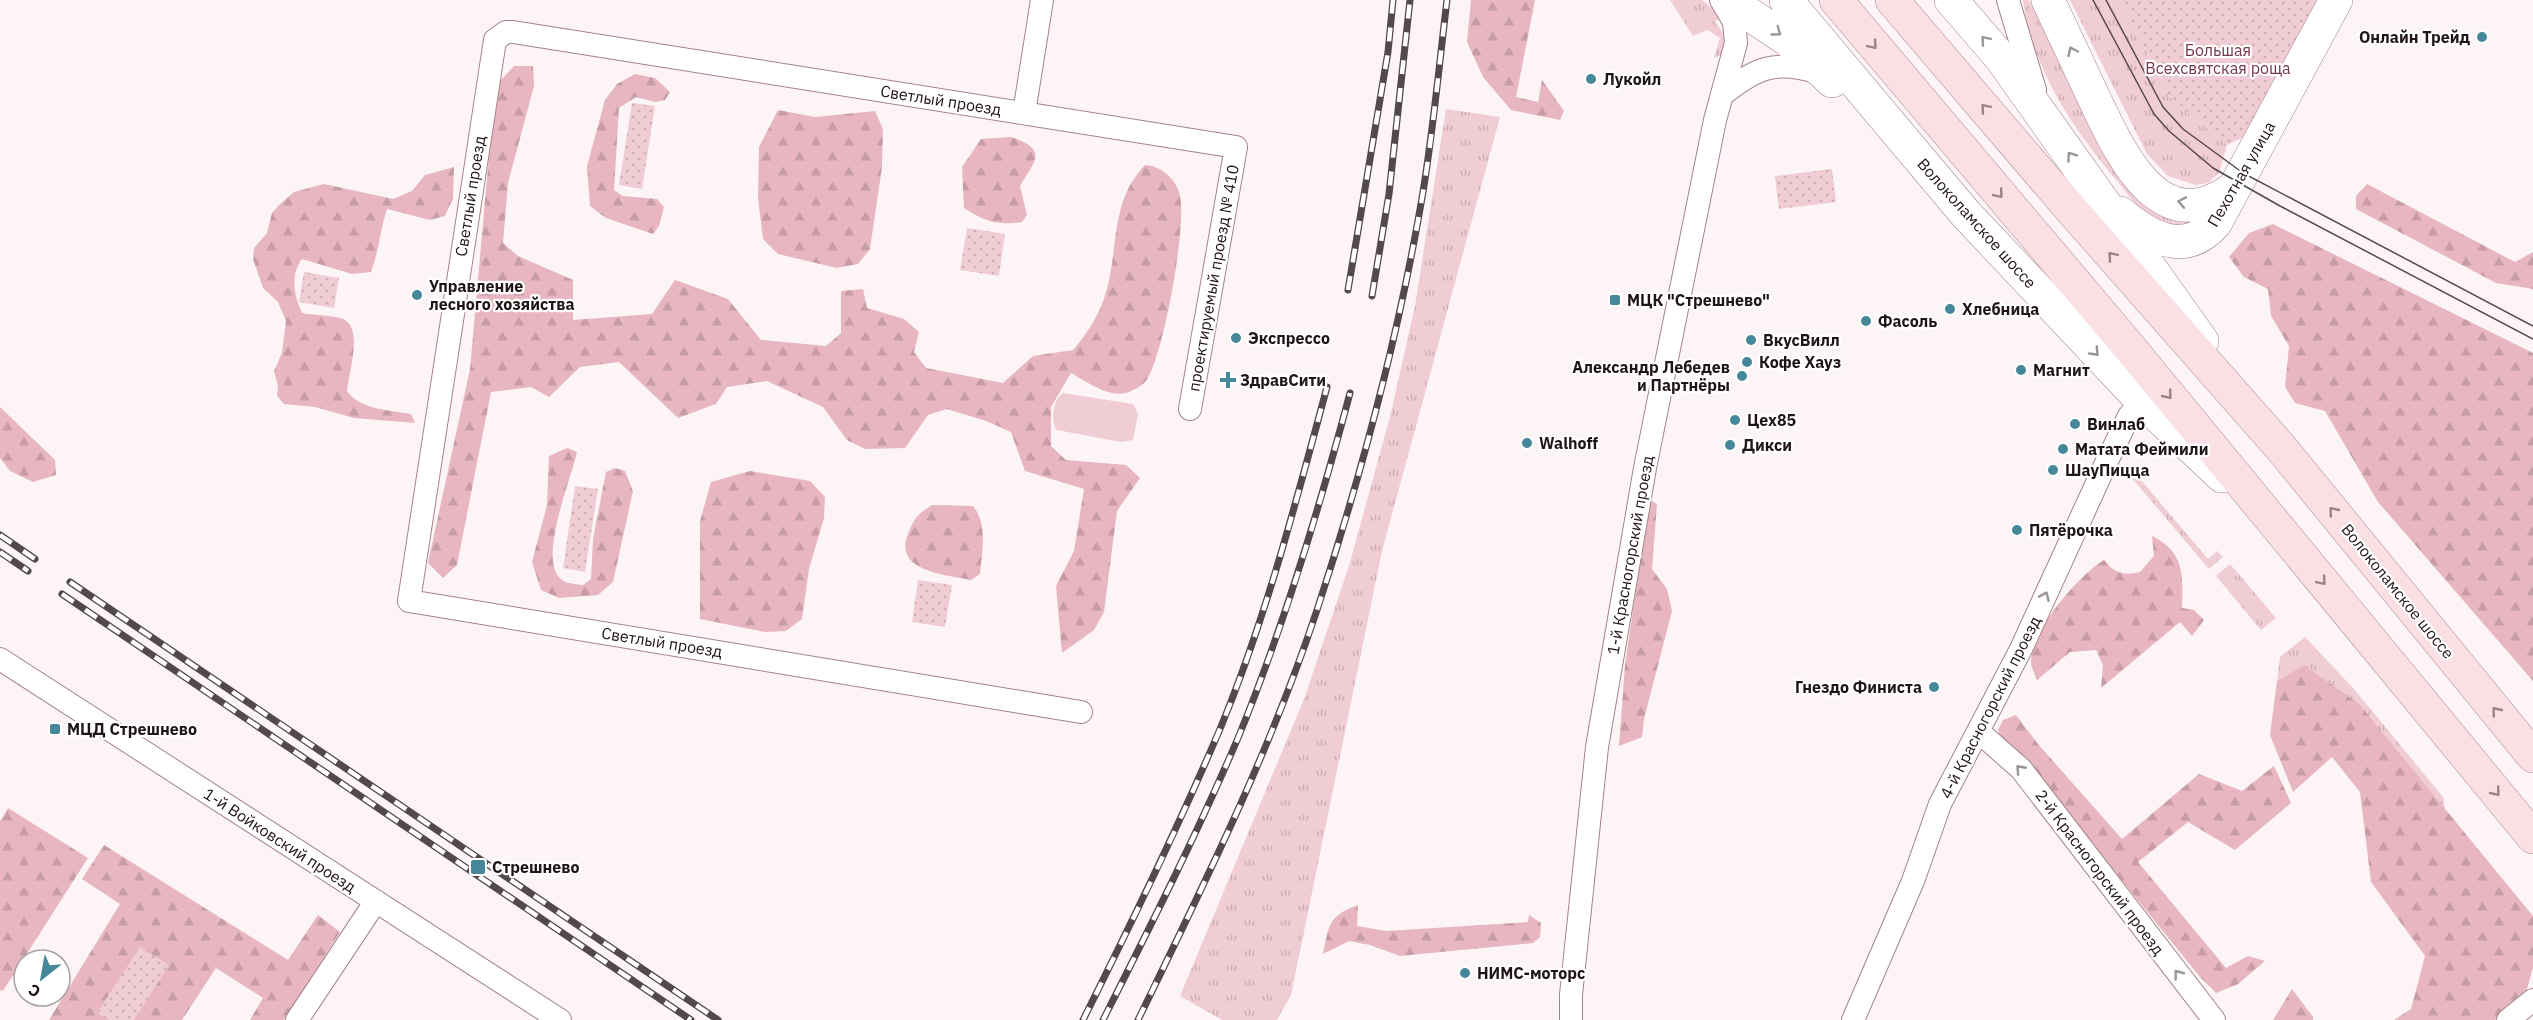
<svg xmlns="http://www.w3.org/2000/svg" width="2533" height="1020" viewBox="0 0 2533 1020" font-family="'IBM Plex Sans',sans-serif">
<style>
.grass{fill:url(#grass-tufts)}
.forest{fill:url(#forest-firs)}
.park{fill:url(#park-dots)}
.pitch{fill:#f0ccd4}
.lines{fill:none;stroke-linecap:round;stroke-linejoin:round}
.minor-casing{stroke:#a4838b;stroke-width:24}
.secondary-casing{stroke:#a4838b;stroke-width:34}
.primary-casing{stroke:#ac8a92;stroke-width:34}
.minor{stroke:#fff;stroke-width:22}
.secondary{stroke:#fff;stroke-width:33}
.primary{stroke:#fadfe5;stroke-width:33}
.tram{stroke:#53484b;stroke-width:1.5}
.rail-casing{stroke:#53484b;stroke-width:7}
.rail{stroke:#fff;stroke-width:4.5;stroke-dasharray:14;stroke-linecap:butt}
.oneway{stroke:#9b9597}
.oneway2{stroke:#988488}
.poi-dot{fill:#468799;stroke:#fff;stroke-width:2}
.labels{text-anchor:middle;stroke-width:4.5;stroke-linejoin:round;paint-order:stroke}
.poi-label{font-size:16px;font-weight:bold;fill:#201417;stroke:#fff;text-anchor:start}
.park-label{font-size:16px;fill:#75374a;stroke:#fff}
.street-label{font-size:16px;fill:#201417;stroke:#fff}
</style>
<defs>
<pattern id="grass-tufts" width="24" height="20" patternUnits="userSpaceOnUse" patternTransform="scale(1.5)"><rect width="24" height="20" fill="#f0ccd4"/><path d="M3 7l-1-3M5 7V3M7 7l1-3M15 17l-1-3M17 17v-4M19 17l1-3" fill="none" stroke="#ceaeb5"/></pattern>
<pattern id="forest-firs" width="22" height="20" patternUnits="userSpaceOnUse" patternTransform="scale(1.5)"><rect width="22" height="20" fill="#e7b6c1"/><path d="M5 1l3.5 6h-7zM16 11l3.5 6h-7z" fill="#c69ca5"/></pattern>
<pattern id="park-dots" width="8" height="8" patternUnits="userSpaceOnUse" patternTransform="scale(1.5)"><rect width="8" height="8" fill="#f0ccd4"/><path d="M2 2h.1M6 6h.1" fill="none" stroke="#ceaeb5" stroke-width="1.8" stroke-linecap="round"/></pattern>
</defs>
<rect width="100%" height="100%" fill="#fcf4f6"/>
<path class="grass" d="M1670,0H1702L1722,17L1715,21L1728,41L1725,54L1714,58L1720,38L1708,30L1693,36Z
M2023,0H2029L2120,181L2131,191L2202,217L2196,223C2182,225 2169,228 2156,221C2139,212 2129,195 2117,181C2073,128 2033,71 2023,0Z
M2070,0H2120L2169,96L2227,145L2219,173L2208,183L2196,185L2168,176L2147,154Z
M1446,109L1500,117L1382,551L1291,995L1277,1020H1222L1180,996L1304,699L1349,566L1390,417L1415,306Z
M2129,466L2208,559L2217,551L2223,557L2209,569L2125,470Z
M2230,564L2276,618L2261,630L2216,576Z
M2305,637L2354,689L2443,797L2445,809L2358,704L2304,665L2277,681L2280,657Z"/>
<path class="forest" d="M1471,0H1535L1516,97L1538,102L1542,80L1564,111L1560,120L1511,110L1483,77L1467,42Z
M514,66H533L534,86L508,183L503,243L518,256L573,280V320L652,314L675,280L728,299L761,340L826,346L841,333V291L863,289L867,308L904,319L919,332L914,352L926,368L1003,383L1033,356L1073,350C1086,335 1097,318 1104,299C1120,253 1108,203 1145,165C1160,166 1174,177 1179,192C1189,218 1163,358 1146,381C1143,385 1131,392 1126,393C1107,397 1087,382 1071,373L1051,407V446L1066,460L1126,465L1140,478L1117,511L1104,612L1094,630L1062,653L1056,586L1074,551L1084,489L1025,471L1011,432L986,421L947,409L928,415L905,448L865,449L847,440L823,407L767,381L727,387L716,404L678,418L619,362L580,367L549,397L531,387L491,392L457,565L443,578L428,563L470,369L494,100L500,81Z
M635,74L655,78L670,92L665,100L655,102L636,97L619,108L614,190L623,196L657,199L664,207L659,226L653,234L606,218L590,206L587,166L605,100L617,84Z
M778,110L815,117L875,111L883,129L882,167L870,249L858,264L837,268L778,254L763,239L758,198L759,147Z
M1011,137C1048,150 1036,159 1020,186L1027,215L1022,222C998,226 984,221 964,208L962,167L981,139Z
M454,167L453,198L445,216L430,220L387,209C380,230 379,251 371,272L352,274L302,259C290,275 294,296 302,313C314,315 328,315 340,318C365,324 349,371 347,391C360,410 390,410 411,414L415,423L354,418L315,407L284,404L277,396L278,386L274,371L282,353L286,321L278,302L263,288L253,259L254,248L267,233L272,213L279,205L294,192L324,184L393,199L412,191L425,175Z
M2367,184L2515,262L2533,252V289L2496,283L2356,209V196Z
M2273,224L2533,353V681L2378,502L2325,411L2295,403L2285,387L2289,346L2271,316L2268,289L2244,277L2229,257L2249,233Z
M0,407L55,460L56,475L33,482L10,471L0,458Z
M567,448L577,452C572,477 537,560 561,579C566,584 576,584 583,585L591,579L593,539L606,472L615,468L625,471L633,491L613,582L598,595L559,598L541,590L532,562L547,505L549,456Z
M750,471L810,481L825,497L824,518L809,569L802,619L786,631L765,632L700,619V521L711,482Z
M1652,501L1657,504L1652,569L1667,589L1672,611L1644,719L1642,737L1619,746L1625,665L1648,506Z
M932,505L973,506C988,524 982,552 980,574L971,580C948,575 895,572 907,537C914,519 915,516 932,505Z
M2152,536C2185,552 2183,576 2182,608L2194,610L2204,620L2192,636L2180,622L2101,688L2103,665L2096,650L2070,652L2037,680C2035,675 2031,667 2031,662C2031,630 2079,575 2104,560C2114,573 2124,576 2140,572L2154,556Z
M2304,665L2359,704L2533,916V967L2525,996L2495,1020H2394L2411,1009L2425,956L2371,882L2360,792L2332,757L2293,792L2270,735L2277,681Z
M2016,715L2038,744L2122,839L2199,774L2242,791L2274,766L2291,803L2235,850L2188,822L2138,862L2226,968L2248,956L2265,961L2238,984L2216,993L2200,977L2056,799L2000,737L1998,730L2003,720Z
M8,808L88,858L3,991L0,990V821Z
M104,845L288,960L318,915L340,932L284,1020H250L263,998L216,968L182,1020H49L120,904L82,879Z
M1358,905L1357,926L1386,931L1528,922L1529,915L1541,923L1540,937L1533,943L1400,956L1370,945L1349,941L1323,954C1329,925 1328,916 1358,905Z
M2292,989L2313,1017V1020H2273Z"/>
<path class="park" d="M2120,0H2319L2246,136L2227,145L2169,96Z
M632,103L655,106L642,189L619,185Z
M1832,169L1836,202L1779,209L1775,176Z
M967,228L1005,234L999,276L960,270Z
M304,272L339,278L334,308L299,302Z
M575,486L598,489L585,572L563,568Z
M918,580L952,585L945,627L912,622Z
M140,947L169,965L134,1020H109L97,1013Z"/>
<path class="pitch" d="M1063,393L1133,404L1138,414L1133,440L1121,442L1057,430C1050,421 1053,399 1063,393Z"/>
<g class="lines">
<defs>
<path id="minor" d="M2008,0L2035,90
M1722,95C1756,68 1775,59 1819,73
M1024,113L1042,0
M0,659L560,1020
M1081,712L409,601L495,40L506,32H513L1236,147L1190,409
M1979,732L2021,769L2214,1020
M297,1020L376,901
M1571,1020V995L1597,747L1645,468L1715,120L1736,43L1734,22L1721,0
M1853,1020L1913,881L1940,804L2021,649L2107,461L2129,416L2142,401
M2508,1020L2533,1000"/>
<path id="secondary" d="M1728,0L1788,40L1832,81
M1786,0L1965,213L2142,401L2222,476
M1951,0L2001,58L2202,341
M2048,0C2063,32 2078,64 2093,96C2120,152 2159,245 2235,187
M2120,213C2150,238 2186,258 2216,222L2336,0"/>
<path id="primary" d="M1836,0L2131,349L2533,837
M1892,0L2068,206L2282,449L2533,756"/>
</defs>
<use href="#minor" class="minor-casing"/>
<use href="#secondary" class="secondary-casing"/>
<use href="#primary" class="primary-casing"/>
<use href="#minor" class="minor"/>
<use href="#secondary" class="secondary"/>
<use href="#primary" class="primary"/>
<path class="tram" d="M2093,0L2154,114L2169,131L2213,168L2280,206L2533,339
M2106,0L2163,107L2183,129L2243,173L2533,326"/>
<defs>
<path id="rail" d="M1348,290L1388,52L1393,0
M1372,296L1389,194L1410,0
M0,535L35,559
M0,552L28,571
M70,582L718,1020
M62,594L691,1020
M1083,1020C1131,924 1178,828 1220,729C1266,618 1296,502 1327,387
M1103,1020C1150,927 1197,834 1238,738C1284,626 1319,510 1350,393
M1138,1020C1203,886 1270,752 1317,610C1361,476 1398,338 1422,198C1433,133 1439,66 1447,0"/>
</defs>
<use href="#rail" class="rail-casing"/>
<use href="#rail" class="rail"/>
</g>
<defs><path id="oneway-chevron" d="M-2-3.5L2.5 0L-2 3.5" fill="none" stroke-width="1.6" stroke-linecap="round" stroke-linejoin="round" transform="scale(1.5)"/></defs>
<g class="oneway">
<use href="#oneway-chevron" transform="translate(1777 32) rotate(36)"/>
<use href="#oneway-chevron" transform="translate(1985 40) rotate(-131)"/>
<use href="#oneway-chevron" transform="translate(2072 51) rotate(-115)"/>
<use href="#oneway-chevron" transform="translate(2071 156) rotate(-125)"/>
<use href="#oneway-chevron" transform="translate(2182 202) rotate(-169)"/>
<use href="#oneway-chevron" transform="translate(2095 352) rotate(46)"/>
<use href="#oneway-chevron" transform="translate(2045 596) rotate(-66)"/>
<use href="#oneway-chevron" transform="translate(2020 769) rotate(-132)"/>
<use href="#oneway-chevron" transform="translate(2178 974) rotate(-127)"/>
</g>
<g class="oneway2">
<use href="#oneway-chevron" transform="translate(1873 45) rotate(50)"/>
<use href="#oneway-chevron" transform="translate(1985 108) rotate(-131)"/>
<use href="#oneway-chevron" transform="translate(1999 194) rotate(50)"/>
<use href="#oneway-chevron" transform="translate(2112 256) rotate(-131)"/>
<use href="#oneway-chevron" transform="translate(2168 395) rotate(51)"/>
<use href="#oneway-chevron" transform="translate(2333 511) rotate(-129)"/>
<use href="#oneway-chevron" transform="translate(2322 581) rotate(50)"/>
<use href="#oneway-chevron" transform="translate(2496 711) rotate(-129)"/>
<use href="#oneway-chevron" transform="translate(2496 792) rotate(51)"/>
</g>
<g class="poi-dot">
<circle cx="2482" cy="37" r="6"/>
<circle cx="1591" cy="79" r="6"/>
<circle cx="417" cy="295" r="6"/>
<rect x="1609" y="294" width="12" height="12" rx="3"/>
<circle cx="1950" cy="309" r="6"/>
<circle cx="1866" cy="321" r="6"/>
<circle cx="1236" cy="338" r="6"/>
<circle cx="1751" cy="340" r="6"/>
<circle cx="1747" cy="362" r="6"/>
<circle cx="2021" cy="370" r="6"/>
<circle cx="1742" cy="376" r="6"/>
<path d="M1225 371h6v6h6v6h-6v6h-6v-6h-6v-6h6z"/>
<circle cx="1735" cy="420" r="6"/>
<circle cx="2075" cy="424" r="6"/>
<circle cx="1527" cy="443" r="6"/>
<circle cx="1730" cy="445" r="6"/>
<circle cx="2063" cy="449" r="6"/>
<circle cx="2053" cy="470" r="6"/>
<circle cx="2017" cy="530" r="6"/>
<circle cx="1934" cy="687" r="6"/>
<rect x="49" y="723" width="12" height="12" rx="3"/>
<rect x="470" y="859" width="16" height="16" rx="3"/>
<circle cx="1465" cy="973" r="6"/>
</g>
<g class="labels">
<g class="poi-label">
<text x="2470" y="43" text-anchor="end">Онлайн Трейд</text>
<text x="1603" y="85">Лукойл</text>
<text x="429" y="292">Управление<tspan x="429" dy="18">лесного хозяйства</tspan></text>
<text x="1627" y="306">МЦК "Стрешнево"</text>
<text x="1962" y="315">Хлебница</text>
<text x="1878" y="327">Фасоль</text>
<text x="1248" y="344">Экспрессо</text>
<text x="1763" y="346">ВкусВилл</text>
<text x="1759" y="368">Кофе Хауз</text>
<text x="1730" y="373" text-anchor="end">Александр Лебедев<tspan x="1730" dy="18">и Партнёры</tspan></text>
<text x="2033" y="376">Магнит</text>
<text x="1240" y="386">ЗдравСити</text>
<text x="1747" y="426">Цех85</text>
<text x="2087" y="430">Винлаб</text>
<text x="1539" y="449">Walhoff</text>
<text x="1742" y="451">Дикси</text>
<text x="2075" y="455">Матата Феймили</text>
<text x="2065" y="476">ШауПицца</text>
<text x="2029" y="536">Пятёрочка</text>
<text x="1922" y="693" text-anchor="end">Гнездо Финиста</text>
<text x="67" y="735">МЦД Стрешнево</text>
<text x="492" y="873">Стрешнево</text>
<text x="1477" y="979">НИМС-моторс</text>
</g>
<g class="park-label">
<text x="2218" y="56">Большая<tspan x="2218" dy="18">Всехсвятская роща</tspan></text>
</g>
<g class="street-label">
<text transform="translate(941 100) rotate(9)" y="6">Светлый проезд</text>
<text transform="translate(2241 174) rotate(-60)" y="6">Пехотная улица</text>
<text transform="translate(470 196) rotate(-81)" y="6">Светлый проезд</text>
<text transform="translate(1977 223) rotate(48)" y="6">Волоколамское шоссе</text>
<text transform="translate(1213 278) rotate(-80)" y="6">проектируемый проезд № 410</text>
<text transform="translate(1630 555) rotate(-80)" y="6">1-й Красногорский проезд</text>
<text transform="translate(2398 591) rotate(51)" y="6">Волоколамское шоссе</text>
<text transform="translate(662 642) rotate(9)" y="6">Светлый проезд</text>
<text transform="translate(1990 707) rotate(-63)" y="6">4-й Красногорский проезд</text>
<text transform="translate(280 840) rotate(33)" y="6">1-й Войковский проезд</text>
<text transform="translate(2100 872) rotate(53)" y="6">2-й Красногорский проезд</text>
</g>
</g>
<g transform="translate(42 978) rotate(211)"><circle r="28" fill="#ffffff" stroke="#a6a1a2" stroke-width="1.5"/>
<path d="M0-4.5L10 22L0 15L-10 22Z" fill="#468799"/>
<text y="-9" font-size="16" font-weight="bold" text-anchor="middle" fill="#201417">С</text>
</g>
</svg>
